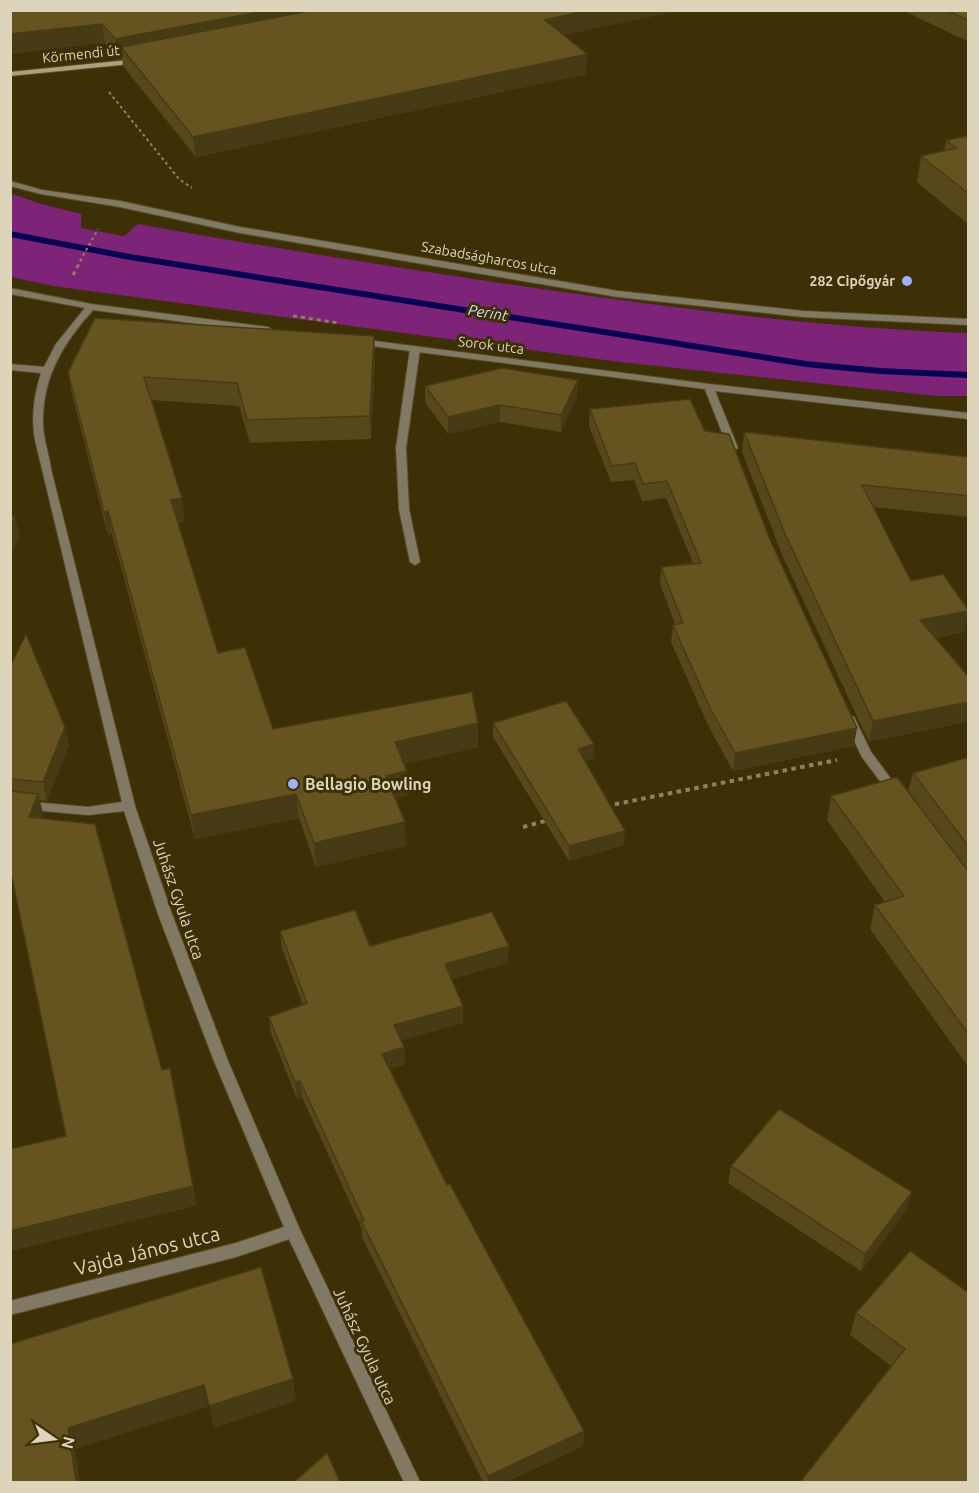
<svg xmlns="http://www.w3.org/2000/svg" width="979" height="1493" viewBox="0 0 979 1493" font-family="Ubuntu,sans-serif">
<style>
.green{fill:#7d2378}
.lines{fill:none;stroke-linecap:round;stroke-linejoin:round}
.stream{fill:#090253;fill-rule:evenodd}
.lane-casing{stroke:#5a4e27;stroke-width:2}
.street-casing{stroke:#5a4e27;stroke-width:2}
.secondary-casing{stroke:#5a4e27;stroke-width:2}
.path-far2{stroke:#8d8260;stroke-width:2;stroke-dasharray:3 3;stroke-linecap:butt}
.path-far1{stroke:#8d8260;stroke-width:3;stroke-dasharray:4 4;stroke-linecap:butt}
.path{stroke:#8d8260;stroke-width:4;stroke-dasharray:4.5 4.5;stroke-linecap:butt}
.lane{fill:#817963;fill-rule:evenodd}
.street{fill:#817963;fill-rule:evenodd}
.secondary{fill:#ada07e;fill-rule:evenodd}
.wall{fill:#57481c}
.shaded-wall{fill:#473b16}
.building{fill:#655420;stroke:#473b16;stroke-width:1.5}
.poi-dot{fill:#9db4fd;stroke:#3d3007;stroke-width:2}
.labels{text-anchor:middle;stroke-width:6;stroke-linejoin:round;paint-order:stroke}
.far-street-label{font-size:14px;fill:#ddd4b9;stroke:#3d3007}
.far-poi-label{font-size:14px;font-weight:bold;fill:#ddd4b9;stroke:#3d3007;text-anchor:end}
.far-water-label{font-size:15px;font-style:italic;fill:#d6dffb;stroke:#3d3007}
.poi-label{font-size:16px;font-weight:bold;fill:#ddd4b9;stroke:#3d3007;text-anchor:start}
.street-label{font-size:16px;fill:#ddd4b9;stroke:#3d3007}
.near-street-label{font-size:20px;fill:#ddd4b9;stroke:#3d3007}
</style>
<rect width="100%" height="100%" fill="#3d3007"/>
<path class="green" d="M10,193L41,204L81,214V228L124,236L138,224C272,248 406,269 541,289C683,309 825,328 968,333V396H937L620,362L53,286L11,277Z"/>
<g class="lines">
<path class="stream" d="M10,231L130,254L806,361L880,368L968,372V378L880,374L806,367L130,260L10,237Z"/>
<defs>
<path id="lane" d="M415,346L420,349L406,448L409,509L420,562L415,565L410,562L399,509L396,448L410,349Z"/>
<path id="street" d="M10,181L42,190L120,201L240,227L618,291L803,311L968,319V325L803,317L618,297L240,233L120,207L41,194L10,186Z
M10,288L91,304L268,327L273,330L268,333L93,310C64,342 42,377 43,423C43,438 49,454 51,469L135,806L172,914L228,1061L300,1230L420,1482H404L289,1239L236,1257L10,1315V1301L236,1243L284,1227L214,1061L158,914L124,811L88,815L10,808V800L88,807L122,802L35,440C31,417 34,395 41,373L10,370V364L44,367L56,344L85,308L10,294Z
M359,339L709,384L968,413V419L715,391L738,448L733,451L728,448L705,389L356,344V340Z
M850,716L854,717L871,752L900,791L902,794L900,797H892L862,757L844,720Z"/>
<path id="secondary" d="M138,59H141V63L10,76V72Z"/>
</defs>
<use href="#lane" class="lane-casing"/>
<use href="#street" class="street-casing"/>
<use href="#secondary" class="secondary-casing"/>
<path class="path-far2" d="M109,92L179,179L192,188
M80,261L98,229"/>
<path class="path-far1" d="M73,275L81,260
M293,316L339,323"/>
<path class="path" d="M606,806L837,760
M523,827L549,820"/>
<use href="#lane" class="lane"/>
<use href="#street" class="street"/>
<use href="#secondary" class="secondary"/>
</g>
<path class="wall" d="M10,10H682L563,35L586,74L196,157L123,66L122,58L117,59L105,43Z
M902,10H969V42Z
M969,136V225L917,182L921,156L944,151L946,140Z
M375,358L371,439L250,443L239,406L151,400L185,521L178,523L218,653L273,729L478,747L404,764L407,771L408,795L395,798L406,846L316,867L299,818L195,839L112,534L108,535L72,395L68,372Z
M425,386L577,397L561,432L500,422L448,434L425,402Z
M590,409L705,431L771,542L854,746L733,771L708,725L671,642L673,625L675,624L660,584L661,567L693,563L666,498L642,501L634,480L611,482L589,426Z
M744,432L969,457V517L873,507L911,581L964,632L935,638L869,742L783,557L742,452Z
M10,667L69,746L47,801L39,800L43,813L41,818L197,1205L10,1251V1149L66,1136L10,868Z
M493,723L594,744V758L585,761L624,845L569,861L493,737Z
M969,757V1068L870,929L875,905L885,902L827,820L831,796L908,792L913,773Z
M280,931L370,946L508,963L451,979L463,1006V1023L401,1040L404,1047L405,1064L389,1069L447,1185L584,1431L583,1446L506,1482H483L362,1237V1229L302,1097L297,1099L271,1033L269,1017L303,1005L282,948Z
M731,1166L907,1209L861,1271L728,1183Z
M969,1293L891,1366L850,1335L856,1313Z"/>
<path class="shaded-wall" d="M270,10H372L121,47L122,58L117,59L115,39Z
M590,10H682L544,39L545,20Z
M102,24L105,43L10,54V34Z
M587,54L586,74L196,157L193,137Z
M374,336L375,358L371,439L370,416Z
M578,380L577,397L561,432V415Z
M500,405V422L448,434V417Z
M182,498L185,521L174,523L171,500Z
M108,511L112,534L108,535L104,512Z
M15,516L20,537L10,555V524Z
M969,611L964,632L916,641L920,620Z
M969,702V722L869,742L873,721Z
M478,723V747L396,766L395,742Z
M65,727L69,746L47,801L43,782Z
M857,728L854,746L733,771L735,753Z
M594,744V758L577,763L578,749Z
M407,771L408,795L387,800L386,776Z
M38,794L43,813L33,836L29,817Z
M296,794L299,818L195,839L191,815Z
M405,822L406,846L316,867L314,843Z
M625,831L624,845L569,861V846Z
M509,946L508,963L445,981V964Z
M463,1006V1023L395,1042L394,1025Z
M404,1047L405,1064L383,1071L382,1054Z
M170,1068L197,1205L10,1251V1231Z
M300,1081L302,1097L297,1099L295,1082Z
M912,1192L907,1209L861,1271L865,1254Z
M293,1379L296,1401L214,1428L209,1406Z
M204,1385L208,1407L75,1449L80,1482H76L68,1428Z
M584,1431L583,1446L506,1482H488V1476Z"/>
<path class="building" d="M10,10H270L115,39L102,24L10,34Z
M314,10H590L545,20L587,54L193,137L121,47Z
M946,10H969V21Z
M969,136V194L921,156L956,148L946,140Z
M95,318L374,336L370,416L247,420L237,383L144,377L182,498L171,500L218,653L245,647L273,729L472,692L478,723L395,742L407,771L386,776L405,822L314,843L296,794L191,815L108,511L104,512L68,372Z
M502,368L578,380L561,415L500,405L448,417L425,386Z
M690,399L705,431L729,434L771,542L857,728L735,753L710,708L673,625L683,623L661,567L701,563L667,481L643,484L635,463L612,466L590,409Z
M744,432L969,457V496L862,485L911,581L943,574L969,611L920,620L969,677V702L873,721L786,536Z
M10,516H15L10,524Z
M26,634L65,727L43,782L10,779V667Z
M566,701L594,744L578,749L625,831L569,846L493,723Z
M969,757V847L913,773Z
M897,777L969,872V1035L875,905L904,896L831,796Z
M10,791L38,794L29,817L95,824L162,1070L170,1068L193,1186L10,1231V1149L66,1136L10,868Z
M355,910L370,946L492,912L509,946L445,964L463,1006L394,1025L404,1047L382,1054L447,1185L450,1184L584,1431L488,1476L361,1221L364,1220L300,1081L295,1082L269,1017L307,1003L280,931Z
M779,1109L912,1192L865,1254L731,1166Z
M910,1251L969,1293V1482H800L905,1349L856,1313Z
M261,1267L293,1379L209,1406L204,1385L68,1428L76,1482H10V1344Z
M327,1453L340,1482H294Z"/>
<g class="poi-dot">
<circle cx="907" cy="281" r="6"/>
<circle cx="293" cy="784" r="6"/>
</g>
<g class="labels">
<g class="far-street-label">
<text transform="translate(81 54) rotate(-6)" y="5">Körmendi út</text>
<text transform="translate(489 258) rotate(10)" y="5">Szabadságharcos utca</text>
<text transform="translate(491 345) rotate(7)" y="5">Sorok utca</text>
</g>
<g class="far-poi-label">
<text x="895" y="286">282 Cipőgyár</text>
</g>
<g class="far-water-label">
<text transform="translate(488 313) rotate(9)" y="5">Perint</text>
</g>
<g class="poi-label">
<text x="305" y="790">Bellagio Bowling</text>
</g>
<g class="street-label">
<text transform="translate(179 899) rotate(71)" y="6">Juhász Gyula utca</text>
<text transform="translate(365 1346) rotate(65)" y="6">Juhász Gyula utca</text>
</g>
<g class="near-street-label">
<text transform="translate(147 1251) rotate(-14)" y="7">Vajda János utca</text>
</g>
</g>
<rect width="979" height="1493" fill="none" stroke="#ddd4b9" stroke-width="24"/>
<g transform="translate(54 1439) rotate(104)" stroke="#3d3007" stroke-width="4.5" paint-order="stroke">
<path d="M0-4.5L10 22L0 15L-10 22Z" fill="#ddd4b9"/>
<text y="-9" font-size="16" font-weight="bold" text-anchor="middle" fill="#ddd4b9">N</text>
</g>
</svg>
